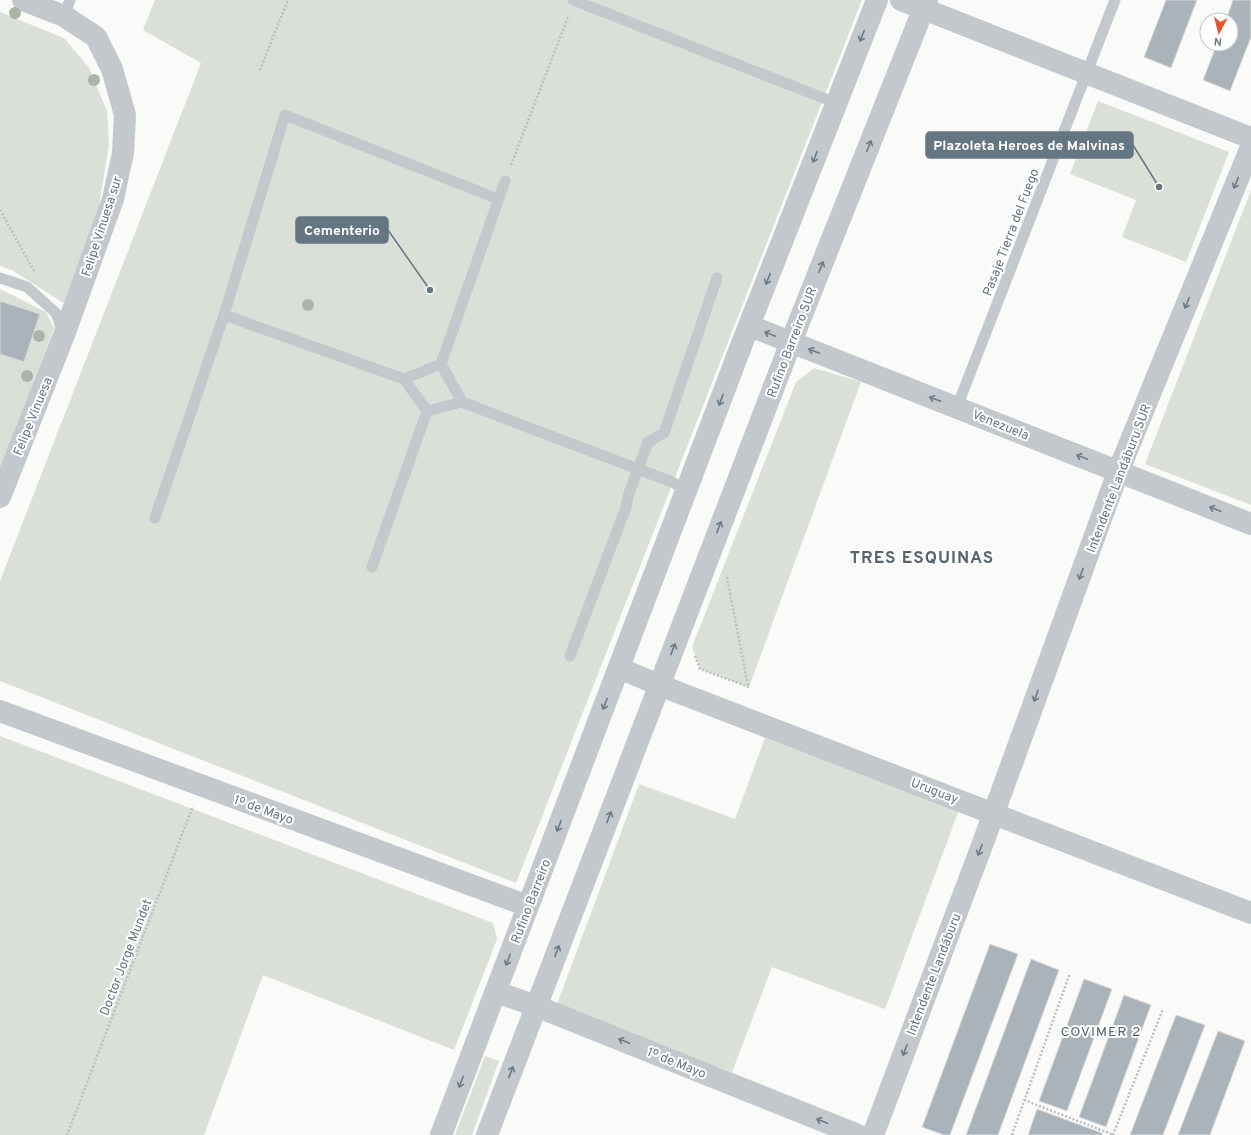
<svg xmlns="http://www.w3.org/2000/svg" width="1251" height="1135" viewBox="0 0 1251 1135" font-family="Overpass,sans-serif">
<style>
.green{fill:#dadfd7}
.building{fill:#aab3b9;stroke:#dcdcda}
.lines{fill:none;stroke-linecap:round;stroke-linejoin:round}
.path{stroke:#bbbfc2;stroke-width:2.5;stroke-dasharray:2 2;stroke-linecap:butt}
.service{stroke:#c3c8cc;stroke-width:11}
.minor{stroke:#c3c8cc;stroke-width:22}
.tree{fill:#aab4a7}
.oneway{stroke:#6a7a87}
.labels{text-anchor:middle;stroke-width:4;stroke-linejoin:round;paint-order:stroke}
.street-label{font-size:13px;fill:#657683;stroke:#fff}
.neighbourhood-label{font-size:14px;letter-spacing:1px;fill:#57646e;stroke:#fff}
.district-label{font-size:17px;font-weight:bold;letter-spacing:1px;fill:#57646e;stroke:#fff}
.leader{fill:none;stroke:#657683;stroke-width:1.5}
.callout-dot{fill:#657683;stroke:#fff;stroke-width:1.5}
.callout{fill:#657683;stroke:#657683;stroke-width:1.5}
.callout-label{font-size:14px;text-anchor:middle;font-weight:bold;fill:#fff}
</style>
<rect width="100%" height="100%" fill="#fafaf8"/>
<path class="green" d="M155,0H862L516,883L0,681V581L201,63L143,30Z
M0,12L64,38L89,68L107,111L109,144L99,206L65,304L12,270L0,266Z
M1098,101L1229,152L1186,262L1122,237L1136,200L1070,174Z
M1251,190V505L1145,464Z
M0,289L46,312L54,328L0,472Z
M814,368L861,382L749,687L700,669L692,647L796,382Z
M0,736L493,923L497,939L454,1050L263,975L204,1135H0Z
M765,738L959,810L885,1009L772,967L732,1072L556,1007L639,784L735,819Z
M485,1056L499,1061L472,1135H455Z"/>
<path class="building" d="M1166,0H1197L1171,68L1144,57Z
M1233,0H1251V37L1230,91L1203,80L1217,44H1231V20H1226Z
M0,301L40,314L24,362L0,354Z
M990,944L1018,954L950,1135H944L922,1127Z
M1031,959L1059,970L998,1135H966Z
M1084,979L1112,989L1067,1111L1039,1101Z
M1124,995L1151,1005L1106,1127L1079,1117Z
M1176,1015L1205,1025L1163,1135H1130Z
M1218,1031L1245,1041L1210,1135H1178Z
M1037,1109L1102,1133V1135H1028Z"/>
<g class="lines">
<path class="path" d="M260,70L288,0
M511,165L568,17
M0,210L34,271
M727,577L748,686
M695,656L700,669L749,687
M1024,1100L1114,1135
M67,1135L193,806
M1012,1135L1070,973
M1113,1135L1163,1009"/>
<path class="service" d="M573,0L836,103
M64,16L70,0
M0,278L27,287L56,313L63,332
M224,315L404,379
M441,364L505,181
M462,402L441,364L404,379L427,411L462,402L672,482L686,490
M957,407L1115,0
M155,518L224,315L285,115L498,199
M372,567L427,411
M570,656L626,507L628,496L648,442L664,433L717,278"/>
<path class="minor" d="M901,0L1251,138
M750,326L1251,524
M0,497L64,335L113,199L123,153L125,115L112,69L96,37L64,16L23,0
M619,668L659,685L1251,913
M0,711L528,906
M496,992L536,1006L858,1135
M441,1135L743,341L877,0
M487,1135L791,342L927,0
M873,1135L984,840L1118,472L1251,147"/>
</g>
<g class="tree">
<circle cx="15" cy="13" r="6"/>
<circle cx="94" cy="80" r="6"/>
<circle cx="308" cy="305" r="6"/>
<circle cx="39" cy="336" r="6"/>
<circle cx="27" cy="376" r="6"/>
</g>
<defs><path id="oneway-shaft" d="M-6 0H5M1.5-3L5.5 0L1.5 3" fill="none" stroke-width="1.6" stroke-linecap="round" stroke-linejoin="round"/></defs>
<g class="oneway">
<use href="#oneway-shaft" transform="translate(862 36) rotate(112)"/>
<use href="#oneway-shaft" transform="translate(869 146) rotate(-68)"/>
<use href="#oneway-shaft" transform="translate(815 157) rotate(111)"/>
<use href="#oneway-shaft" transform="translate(1236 183) rotate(112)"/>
<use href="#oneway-shaft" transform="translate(821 267) rotate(-68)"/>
<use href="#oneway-shaft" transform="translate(768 279) rotate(111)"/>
<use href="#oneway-shaft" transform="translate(1187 303) rotate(112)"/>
<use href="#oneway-shaft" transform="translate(770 334) rotate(-158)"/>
<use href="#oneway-shaft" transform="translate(814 351) rotate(-159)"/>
<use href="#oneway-shaft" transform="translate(935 399) rotate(-159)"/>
<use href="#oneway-shaft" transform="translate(721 400) rotate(111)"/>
<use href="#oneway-shaft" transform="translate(1082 457) rotate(-158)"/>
<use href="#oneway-shaft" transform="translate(1215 509) rotate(-159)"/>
<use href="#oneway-shaft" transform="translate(719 527) rotate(-69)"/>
<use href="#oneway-shaft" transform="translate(1081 574) rotate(110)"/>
<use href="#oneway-shaft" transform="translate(673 649) rotate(-69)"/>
<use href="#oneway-shaft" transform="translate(1036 696) rotate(110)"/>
<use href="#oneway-shaft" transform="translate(605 704) rotate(111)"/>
<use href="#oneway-shaft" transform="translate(609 817) rotate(-69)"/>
<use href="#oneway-shaft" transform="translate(559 826) rotate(111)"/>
<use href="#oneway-shaft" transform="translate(980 850) rotate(111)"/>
<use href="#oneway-shaft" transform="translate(557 951) rotate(-69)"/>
<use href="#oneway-shaft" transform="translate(508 960) rotate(111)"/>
<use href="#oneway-shaft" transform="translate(624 1041) rotate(-158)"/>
<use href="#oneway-shaft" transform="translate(905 1050) rotate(111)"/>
<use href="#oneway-shaft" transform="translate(511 1072) rotate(-69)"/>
<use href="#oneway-shaft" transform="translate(461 1082) rotate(111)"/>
<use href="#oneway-shaft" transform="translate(822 1121) rotate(-158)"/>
</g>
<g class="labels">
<g class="street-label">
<text transform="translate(101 226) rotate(-72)" y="5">Felipe Vinuesa sur</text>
<text transform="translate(1010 232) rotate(-69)" y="5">Pasaje Tierra del Fuego</text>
<text transform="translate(791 342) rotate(-69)" y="5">Rufino Barreiro SUR</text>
<text transform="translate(32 416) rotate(-68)" y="5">Felipe Vinuesa</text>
<text transform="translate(1001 424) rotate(22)" y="5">Venezuela</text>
<text transform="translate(1118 478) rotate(-69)" y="5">Intendente Landáburu SUR</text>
<text transform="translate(935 790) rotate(21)" y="5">Uruguay</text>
<text transform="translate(264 809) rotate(20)" y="5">1º de Mayo</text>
<text transform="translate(530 901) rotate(-69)" y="5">Rufino Barreiro</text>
<text transform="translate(125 957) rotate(-69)" y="5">Doctor Jorge Mundet</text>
<text transform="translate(933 974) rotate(-69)" y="5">Intendente Landáburu</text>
<text transform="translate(677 1062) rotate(22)" y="5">1º de Mayo</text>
</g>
<g class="neighbourhood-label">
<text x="1101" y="1036">COVIMER 2</text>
</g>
<g class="district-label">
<text x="922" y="563">TRES ESQUINAS</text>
</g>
</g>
<path class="leader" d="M1159 187L1133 145M430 290L388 230"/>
<g class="callout-dot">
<circle cx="1159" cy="187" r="4"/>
<circle cx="430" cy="290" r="4"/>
</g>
<g class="callout">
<rect x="926" y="132" width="207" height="26" rx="4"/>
<rect x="296" y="217" width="92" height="26" rx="4"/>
</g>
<g class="callout-label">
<text x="1029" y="150">Plazoleta Heroes de Malvinas</text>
<text x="342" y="235">Cementerio</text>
</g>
<g transform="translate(1219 32) rotate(187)"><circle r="19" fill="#ffffff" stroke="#c1c8cd"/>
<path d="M0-3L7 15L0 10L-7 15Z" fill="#e4572e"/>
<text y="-6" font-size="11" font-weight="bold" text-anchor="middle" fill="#657683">N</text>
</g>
</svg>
